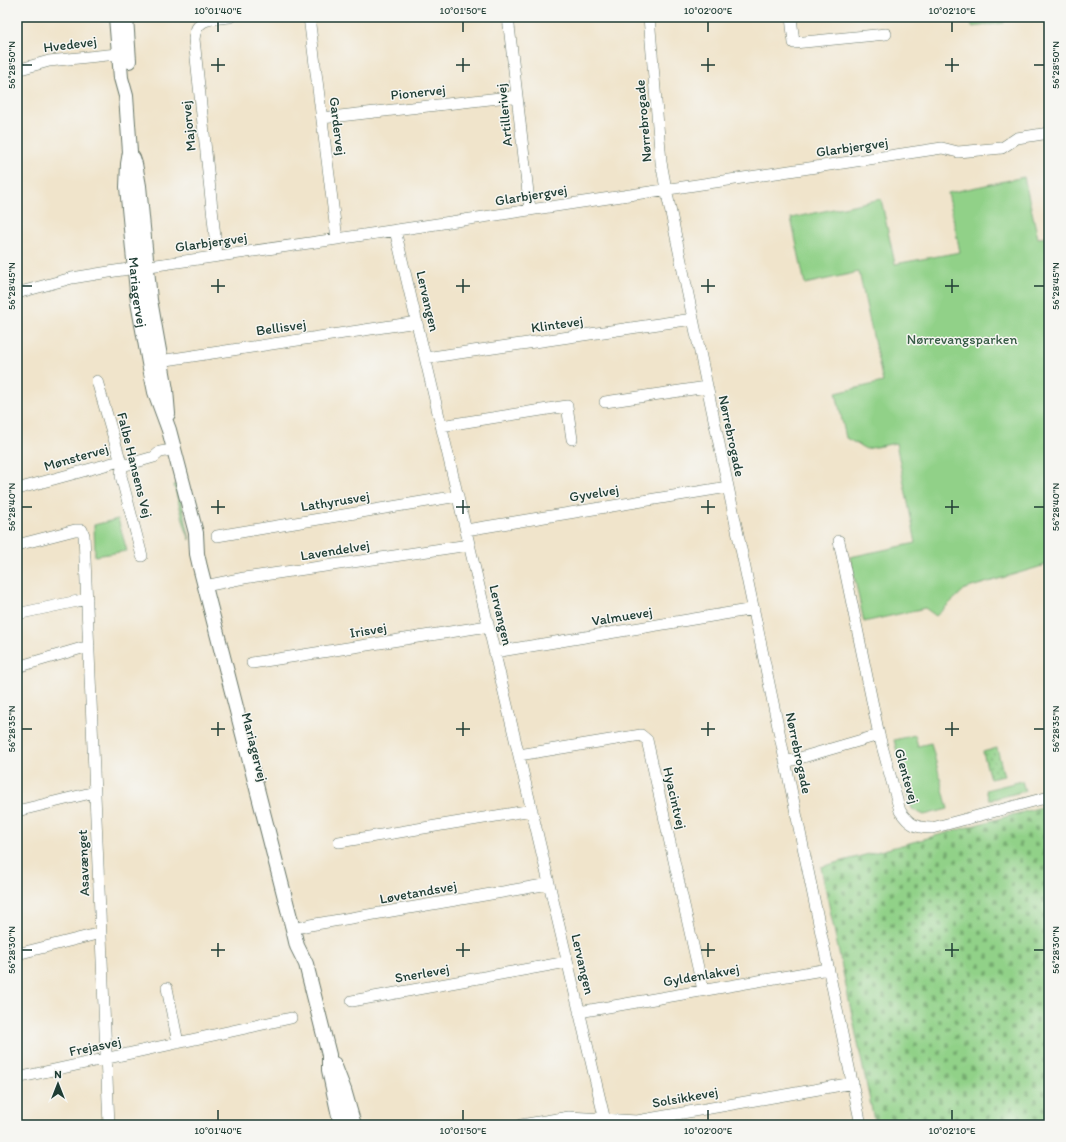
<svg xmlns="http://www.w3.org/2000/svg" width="1066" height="1142" viewBox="0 0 1066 1142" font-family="Itim,sans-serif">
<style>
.grass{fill:url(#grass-dots);stroke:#58875e}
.cemetery{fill:url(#cemetery-stones);stroke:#58875e}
.park{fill:#91d188;stroke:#58875e}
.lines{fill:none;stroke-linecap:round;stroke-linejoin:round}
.minor-casing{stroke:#687769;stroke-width:12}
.tertiary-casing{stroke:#687769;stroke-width:16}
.minor{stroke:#fff;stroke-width:11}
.tertiary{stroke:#fff;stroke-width:14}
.ticks{fill:none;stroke:#1f3d34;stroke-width:1.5}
.labels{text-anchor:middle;stroke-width:3;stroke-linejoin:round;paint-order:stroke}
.street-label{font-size:14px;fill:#1f3d34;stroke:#f6f6f2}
.park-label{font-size:14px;fill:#365b45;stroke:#f6f6f2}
.neatline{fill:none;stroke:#1f3d34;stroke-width:1.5}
.ticks-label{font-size:10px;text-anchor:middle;fill:#1f3d34}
</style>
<defs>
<pattern id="grass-dots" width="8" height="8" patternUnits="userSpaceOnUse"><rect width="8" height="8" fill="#91d188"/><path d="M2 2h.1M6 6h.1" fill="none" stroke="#76ab70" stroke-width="1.8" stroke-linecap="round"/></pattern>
<pattern id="cemetery-stones" width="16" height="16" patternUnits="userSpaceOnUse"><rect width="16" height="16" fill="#91d188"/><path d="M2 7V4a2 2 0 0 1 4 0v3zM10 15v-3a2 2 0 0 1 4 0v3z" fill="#76ab70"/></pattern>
</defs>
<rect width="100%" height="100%" fill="#f6f6f2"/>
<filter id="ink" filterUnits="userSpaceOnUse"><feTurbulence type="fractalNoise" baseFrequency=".025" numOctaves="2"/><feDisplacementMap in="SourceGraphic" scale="8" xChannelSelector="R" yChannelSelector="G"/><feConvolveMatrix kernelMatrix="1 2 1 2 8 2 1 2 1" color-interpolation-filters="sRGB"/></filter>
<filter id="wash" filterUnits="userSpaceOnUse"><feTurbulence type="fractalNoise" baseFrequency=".012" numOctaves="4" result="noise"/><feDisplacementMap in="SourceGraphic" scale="16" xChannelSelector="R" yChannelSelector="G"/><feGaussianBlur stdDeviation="0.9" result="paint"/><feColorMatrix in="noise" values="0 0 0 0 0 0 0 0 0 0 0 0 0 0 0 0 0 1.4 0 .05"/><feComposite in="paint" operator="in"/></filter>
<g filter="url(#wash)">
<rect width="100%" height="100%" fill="#f0e4cb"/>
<path class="grass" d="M178,484L190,540L185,527L174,485Z
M997,748L1004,776L990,779L983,752Z"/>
<path class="cemetery" d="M1049,805V1125H875L821,867Z"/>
<path class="park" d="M971,17H1004V23L972,27Z
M1024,177L1038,238L1049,237V564L965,589L936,616L925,608L864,622L850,557L916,543L896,443L866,449L846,438L836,393L883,382L859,272L805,284L791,218L881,199L895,264L960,252L948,193Z
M118,519L127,551L95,556L94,525Z
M915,735L918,746L931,743L948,809L924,815L912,809L894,740Z
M1022,781L1025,791L989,800L986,790Z"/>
</g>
<g filter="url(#ink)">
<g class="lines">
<defs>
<path id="minor" d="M309,17L337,239
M508,17L530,210
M649,17L661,162L666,189L861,1125
M791,17L794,43L886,34
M17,70L49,61L127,53
M322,118L517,96
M395,230L606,1125
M217,256L194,39C196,17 212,19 230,17
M17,293L72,278L115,271L337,239L942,148L958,152L1002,148L1017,138L1049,133
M425,358L693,319
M153,362L417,322
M97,381L122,466L121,476L142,556
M605,402L707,387
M441,426L567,406L572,439
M122,466L154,457L160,452L166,451
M17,489L120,461
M466,530L728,487
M217,536L458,496
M839,541L879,735
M17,545L75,530H82L84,535L109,1125
M205,586L244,578L469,545
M17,614L87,599
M495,652L754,609
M252,663L488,626
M17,667L89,646
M519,755L641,735L647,740L703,990
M786,762L879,735L900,811C909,824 915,828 932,828L1049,797
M17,811L95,792
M339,842L532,810
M293,929L310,925L549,884
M17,954L101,933
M167,988L178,1043
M352,1001L567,962
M579,1012L828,969
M17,1078L291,1018
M521,1125L569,1117L637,1121L853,1083"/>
<g id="tertiary">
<path id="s1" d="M116,17L121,78L126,96L130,152L128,164L127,187L138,302L149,363L155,392L169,430L196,533L197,554L200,567L293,929L297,946L306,964L329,1055V1070L341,1125"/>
<path d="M126,17L129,61"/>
<path d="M133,158L135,164L139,186L150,300L166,390L168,414"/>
<path d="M334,1064L344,1090L354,1125"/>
</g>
</defs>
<use href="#minor" class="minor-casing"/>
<use href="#tertiary" class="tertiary-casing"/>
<use href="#minor" class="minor"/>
<use href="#tertiary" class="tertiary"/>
</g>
</g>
<path class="ticks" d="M218,22V32M463,22V32M708,22V32M952,22V32M218,58V72M463,58V72M708,58V72M952,58V72M22,65H32M211,65H225M456,65H470M701,65H715M945,65H959M1034,65H1044M218,279V293M463,279V293M708,279V293M952,279V293M22,286H32M211,286H225M456,286H470M701,286H715M945,286H959M1034,286H1044M218,500V514M463,500V514M708,500V514M952,500V514M22,507H32M211,507H225M456,507H470M701,507H715M945,507H959M1034,507H1044M218,722V736M463,722V736M708,722V736M952,722V736M22,729H32M211,729H225M456,729H470M701,729H715M945,729H959M1034,729H1044M218,943V957M463,943V957M708,943V957M952,943V957M22,950H32M211,950H225M456,950H470M701,950H715M945,950H959M1034,950H1044M218,1110V1120M463,1110V1120M708,1110V1120M952,1110V1120"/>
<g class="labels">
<g class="street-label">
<text transform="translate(70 44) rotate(-7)" y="5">Hvedevej</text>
<text transform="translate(418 92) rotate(-6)" y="5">Pionervej</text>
<text transform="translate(504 115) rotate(-96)" y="5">Artillerivej</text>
<text transform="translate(643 121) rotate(-95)" y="5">Nørrebrogade</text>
<text transform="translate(188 126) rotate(-96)" y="5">Majorvej</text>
<text transform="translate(338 126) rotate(83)" y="5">Gardervej</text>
<text transform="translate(852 147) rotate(-8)" y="5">Glarbjergvej</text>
<text transform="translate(531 195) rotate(-9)" y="5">Glarbjergvej</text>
<text transform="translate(211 242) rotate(-8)" y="5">Glarbjergvej</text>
<text dy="5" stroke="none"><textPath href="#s1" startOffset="277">Mariagervej</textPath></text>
<text transform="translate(428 301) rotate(77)" y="5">Lervangen</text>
<text transform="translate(557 324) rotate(-8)" y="5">Klintevej</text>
<text transform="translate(281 327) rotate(-8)" y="5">Bellisvej</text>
<text transform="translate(732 436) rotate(78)" y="5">Nørrebrogade</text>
<text transform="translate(76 457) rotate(-16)" y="5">Mønstervej</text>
<text transform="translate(135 465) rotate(76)" y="5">Falbe Hansens Vej</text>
<text transform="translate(594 493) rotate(-9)" y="5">Gyvelvej</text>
<text transform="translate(335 501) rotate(-9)" y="5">Lathyrusvej</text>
<text transform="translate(335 550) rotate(-9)" y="5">Lavendelvej</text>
<text transform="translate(501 615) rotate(77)" y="5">Lervangen</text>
<text transform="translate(622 616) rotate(-9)" y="5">Valmuevej</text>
<text transform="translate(368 630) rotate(-9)" y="5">Irisvej</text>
<text transform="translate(255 747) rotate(76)" y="5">Mariagervej</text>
<text transform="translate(799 753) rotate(78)" y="5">Nørrebrogade</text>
<text transform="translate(907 776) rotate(74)" y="5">Glentevej</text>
<text transform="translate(675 798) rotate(77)" y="5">Hyacintvej</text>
<text transform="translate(83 863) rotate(-92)" y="5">Asavænget</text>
<text transform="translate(418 892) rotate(-10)" y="5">Løvetandsvej</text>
<text transform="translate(583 964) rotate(77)" y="5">Lervangen</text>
<text transform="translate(422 973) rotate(-10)" y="5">Snerlevej</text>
<text transform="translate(701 975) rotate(-10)" y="5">Gyldenlakvej</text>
<text transform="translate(95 1046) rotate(-12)" y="5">Frejasvej</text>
<text transform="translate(685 1097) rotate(-10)" y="5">Solsikkevej</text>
</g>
<g class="park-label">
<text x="962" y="344">Nørrevangsparken</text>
</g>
</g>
<rect width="1066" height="1142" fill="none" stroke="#f6f6f2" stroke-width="44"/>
<g transform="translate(58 1084)" stroke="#f6f6f2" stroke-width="3" paint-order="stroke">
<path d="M0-3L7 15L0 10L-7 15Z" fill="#1f3d34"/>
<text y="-6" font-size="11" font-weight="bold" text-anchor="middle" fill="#1f3d34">N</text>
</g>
<rect x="22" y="22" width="1022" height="1098" class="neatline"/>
<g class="ticks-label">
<text x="218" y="14">10°01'40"E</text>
<text x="463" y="14">10°01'50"E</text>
<text x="708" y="14">10°02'00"E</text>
<text x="952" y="14">10°02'10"E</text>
<text transform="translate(11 65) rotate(-90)" y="4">56°28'50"N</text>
<text transform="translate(1055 65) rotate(-90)" y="4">56°28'50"N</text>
<text transform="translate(11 286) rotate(-90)" y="4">56°28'45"N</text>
<text transform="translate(1055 286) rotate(-90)" y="4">56°28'45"N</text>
<text transform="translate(11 507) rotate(-90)" y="4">56°28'40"N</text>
<text transform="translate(1055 507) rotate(-90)" y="4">56°28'40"N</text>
<text transform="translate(11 729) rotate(-90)" y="4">56°28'35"N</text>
<text transform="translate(1055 729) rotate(-90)" y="4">56°28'35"N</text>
<text transform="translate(11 950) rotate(-90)" y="4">56°28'30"N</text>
<text transform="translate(1055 950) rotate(-90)" y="4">56°28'30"N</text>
<text x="218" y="1134">10°01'40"E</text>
<text x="463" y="1134">10°01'50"E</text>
<text x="708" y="1134">10°02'00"E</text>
<text x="952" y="1134">10°02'10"E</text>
</g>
</svg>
